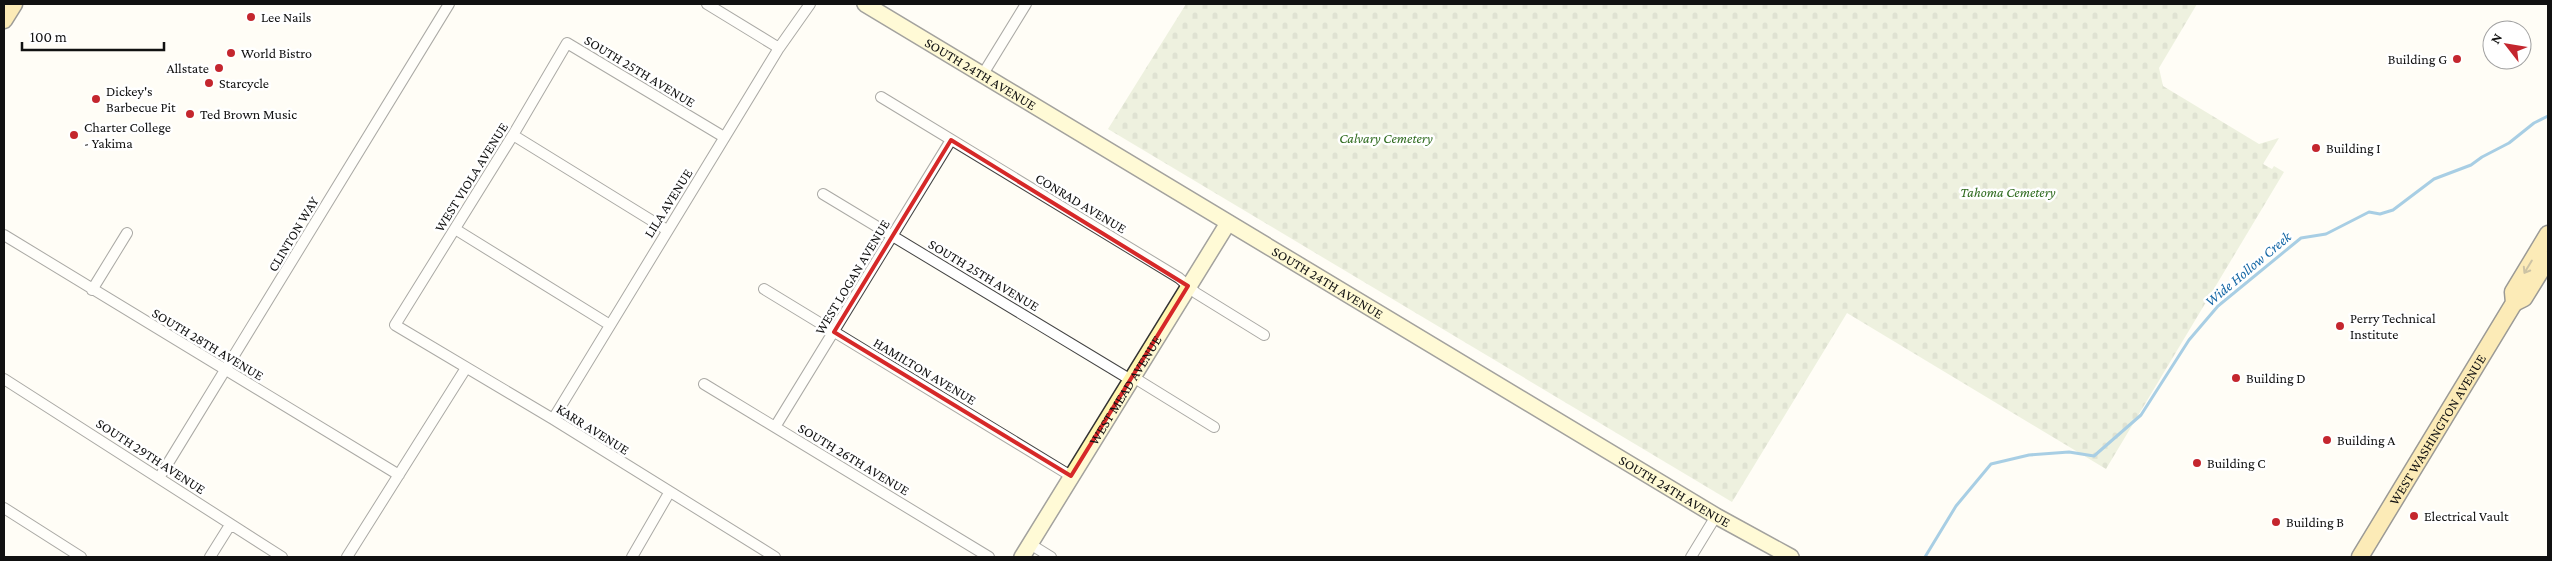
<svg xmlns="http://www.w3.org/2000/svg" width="2552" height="561" viewBox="0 0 2552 561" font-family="'Crimson Pro',serif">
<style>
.cemetery{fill:url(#cemetery-stones)}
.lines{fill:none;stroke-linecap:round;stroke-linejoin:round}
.stream{stroke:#3f96cf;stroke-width:3}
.street-casing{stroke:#444;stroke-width:12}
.secondary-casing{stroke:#333;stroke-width:18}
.primary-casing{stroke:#222;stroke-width:19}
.street{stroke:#fff;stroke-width:10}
.secondary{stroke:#fff6b0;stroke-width:15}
.primary{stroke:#f9d66b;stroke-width:16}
.oneway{stroke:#917d42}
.marked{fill:none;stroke:#d62828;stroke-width:4;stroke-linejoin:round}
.poi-dot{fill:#c4262e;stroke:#fff;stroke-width:2}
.labels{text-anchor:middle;stroke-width:5;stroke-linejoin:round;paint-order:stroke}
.poi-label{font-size:14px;fill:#111;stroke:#fff;text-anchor:start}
.street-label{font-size:14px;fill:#111;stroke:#fff}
.park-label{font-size:14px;font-style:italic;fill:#2f6b1f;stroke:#fff}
.water-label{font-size:15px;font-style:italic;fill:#1768a6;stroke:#fff}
</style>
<defs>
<pattern id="cemetery-stones" width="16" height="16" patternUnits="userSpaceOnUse" patternTransform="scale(1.25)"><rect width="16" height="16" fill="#d9e3c4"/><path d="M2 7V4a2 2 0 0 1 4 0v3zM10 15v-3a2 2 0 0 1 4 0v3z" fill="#b9c2a7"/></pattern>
</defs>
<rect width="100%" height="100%" fill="#fffdf5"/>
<path class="cemetery" d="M1186,4H2197L2159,68L2163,86L2259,144L2279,138L2263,164L2272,169L2274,166L2284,172L2106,469L1847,313L1732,502L1108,129Z"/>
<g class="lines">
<path class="stream" d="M1925,557L1956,506L1991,464L2029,455L2069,452L2094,456L2141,415L2189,340L2218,306L2301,238L2326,234L2369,212L2380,214L2393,210L2434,179L2471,165L2482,157L2509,143L2534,123L2548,116"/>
<defs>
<path id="street" d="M707,4L779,48
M983,74L1026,4
M881,97L1179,278L1196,293L1264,335
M513,135L667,230
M724,137L567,43L513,135L395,325L553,419L775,557
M823,194L1131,380
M455,229L610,325
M4,235L399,475
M764,289L1071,476
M92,290L127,233
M1133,377L1214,427
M4,379L282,557
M704,384L989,557
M553,419L779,48L810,4
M775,427L951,140
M159,478L449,4
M4,508L81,557
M1030,544L1051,557
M210,557L230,525
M347,557L466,368
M632,557L669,493
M1691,557L1716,516"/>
<g id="secondary">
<path id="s1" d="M865,4L1716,516L1791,557"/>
<path id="s2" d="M1022,557L1228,223"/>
</g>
<g id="primary">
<path d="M4,20L14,4"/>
<path d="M2514,303L2524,298L2548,259"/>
<path id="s3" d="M2360,557L2514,303L2513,292L2548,234"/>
</g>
</defs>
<use href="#street" class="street-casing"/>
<use href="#secondary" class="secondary-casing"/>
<use href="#primary" class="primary-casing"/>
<use href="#street" class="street"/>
<use href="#secondary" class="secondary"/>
<use href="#primary" class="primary"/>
</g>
<defs><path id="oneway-shaft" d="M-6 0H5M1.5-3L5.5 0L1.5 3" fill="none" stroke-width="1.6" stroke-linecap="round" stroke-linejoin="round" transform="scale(1.25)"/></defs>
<use class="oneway" href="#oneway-shaft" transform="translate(2528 267) rotate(121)"/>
<path d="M0 0H2552V561H0ZM951,140L1188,286L1071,476L834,332Z" fill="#fffdf5" fill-opacity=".55" fill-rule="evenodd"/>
<path class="marked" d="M951,140L1188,286L1071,476L834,332Z"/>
<g class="poi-dot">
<circle cx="251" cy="17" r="5"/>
<circle cx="231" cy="53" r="5"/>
<circle cx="2457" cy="59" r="5"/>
<circle cx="219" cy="68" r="5"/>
<circle cx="209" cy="83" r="5"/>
<circle cx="96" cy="99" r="5"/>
<circle cx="190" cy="114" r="5"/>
<circle cx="74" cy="135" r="5"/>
<circle cx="2316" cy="148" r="5"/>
<circle cx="2340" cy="326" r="5"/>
<circle cx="2236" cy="378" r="5"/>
<circle cx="2327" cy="440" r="5"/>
<circle cx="2197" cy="463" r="5"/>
<circle cx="2414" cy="516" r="5"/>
<circle cx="2276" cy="522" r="5"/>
</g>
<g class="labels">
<g class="poi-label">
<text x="261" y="22">Lee Nails</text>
<text x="241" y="58">World Bistro</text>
<text x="2447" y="64" text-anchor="end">Building G</text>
<text x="209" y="73" text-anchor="end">Allstate</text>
<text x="219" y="88">Starcycle</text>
<text x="106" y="96">Dickey's<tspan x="106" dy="16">Barbecue Pit</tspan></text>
<text x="200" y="119">Ted Brown Music</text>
<text x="84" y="132">Charter College<tspan x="84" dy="16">- Yakima</tspan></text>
<text x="2326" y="153">Building I</text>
<text x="2350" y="323">Perry Technical<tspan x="2350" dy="16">Institute</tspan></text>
<text x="2246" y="383">Building D</text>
<text x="2337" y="445">Building A</text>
<text x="2207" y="468">Building C</text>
<text x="2424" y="521">Electrical Vault</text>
<text x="2286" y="527">Building B</text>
</g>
<g class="street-label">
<text transform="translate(640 71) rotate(31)" y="5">SOUTH 25TH AVENUE</text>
<text dy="5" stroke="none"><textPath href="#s1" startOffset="135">SOUTH 24TH AVENUE</textPath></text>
<text transform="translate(471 177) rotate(-58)" y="5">WEST VIOLA AVENUE</text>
<text transform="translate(668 203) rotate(-58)" y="5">LILA AVENUE</text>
<text transform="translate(1081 203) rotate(31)" y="5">CONRAD AVENUE</text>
<text transform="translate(293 234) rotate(-59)" y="5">CLINTON WAY</text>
<text transform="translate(984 275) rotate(31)" y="5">SOUTH 25TH AVENUE</text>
<text transform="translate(852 277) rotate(-59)" y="5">WEST LOGAN AVENUE</text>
<text dy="5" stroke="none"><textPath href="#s1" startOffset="540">SOUTH 24TH AVENUE</textPath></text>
<text transform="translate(208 344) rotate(31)" y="5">SOUTH 28TH AVENUE</text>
<text transform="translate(925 371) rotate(31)" y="5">HAMILTON AVENUE</text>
<text dy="5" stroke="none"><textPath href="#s2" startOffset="196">WEST MEAD AVENUE</textPath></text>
<text transform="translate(593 429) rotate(32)" y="5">KARR AVENUE</text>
<text dy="5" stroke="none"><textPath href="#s3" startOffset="149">WEST WASHINGTON AVENUE</textPath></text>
<text transform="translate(151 456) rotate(33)" y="5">SOUTH 29TH AVENUE</text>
<text transform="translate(854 459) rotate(31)" y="5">SOUTH 26TH AVENUE</text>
<text dy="5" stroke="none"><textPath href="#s1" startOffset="945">SOUTH 24TH AVENUE</textPath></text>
</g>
<g class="park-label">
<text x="1386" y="143">Calvary Cemetery</text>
<text x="2008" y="197">Tahoma Cemetery</text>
</g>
<g class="water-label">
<text transform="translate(2248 269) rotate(-40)" y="5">Wide Hollow Creek</text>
</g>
</g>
<rect width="2552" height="561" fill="none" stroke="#111111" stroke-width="10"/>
<g transform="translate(2507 45) rotate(301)"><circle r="24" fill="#ffffff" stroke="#a0a0a0"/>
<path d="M0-4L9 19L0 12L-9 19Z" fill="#c4262e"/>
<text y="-8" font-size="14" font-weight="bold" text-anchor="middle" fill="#111111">N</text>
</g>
<path d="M22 42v8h142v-8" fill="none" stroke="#111111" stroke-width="2.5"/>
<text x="30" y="42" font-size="15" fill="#111111" stroke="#ffffff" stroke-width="4" paint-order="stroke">100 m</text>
</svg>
